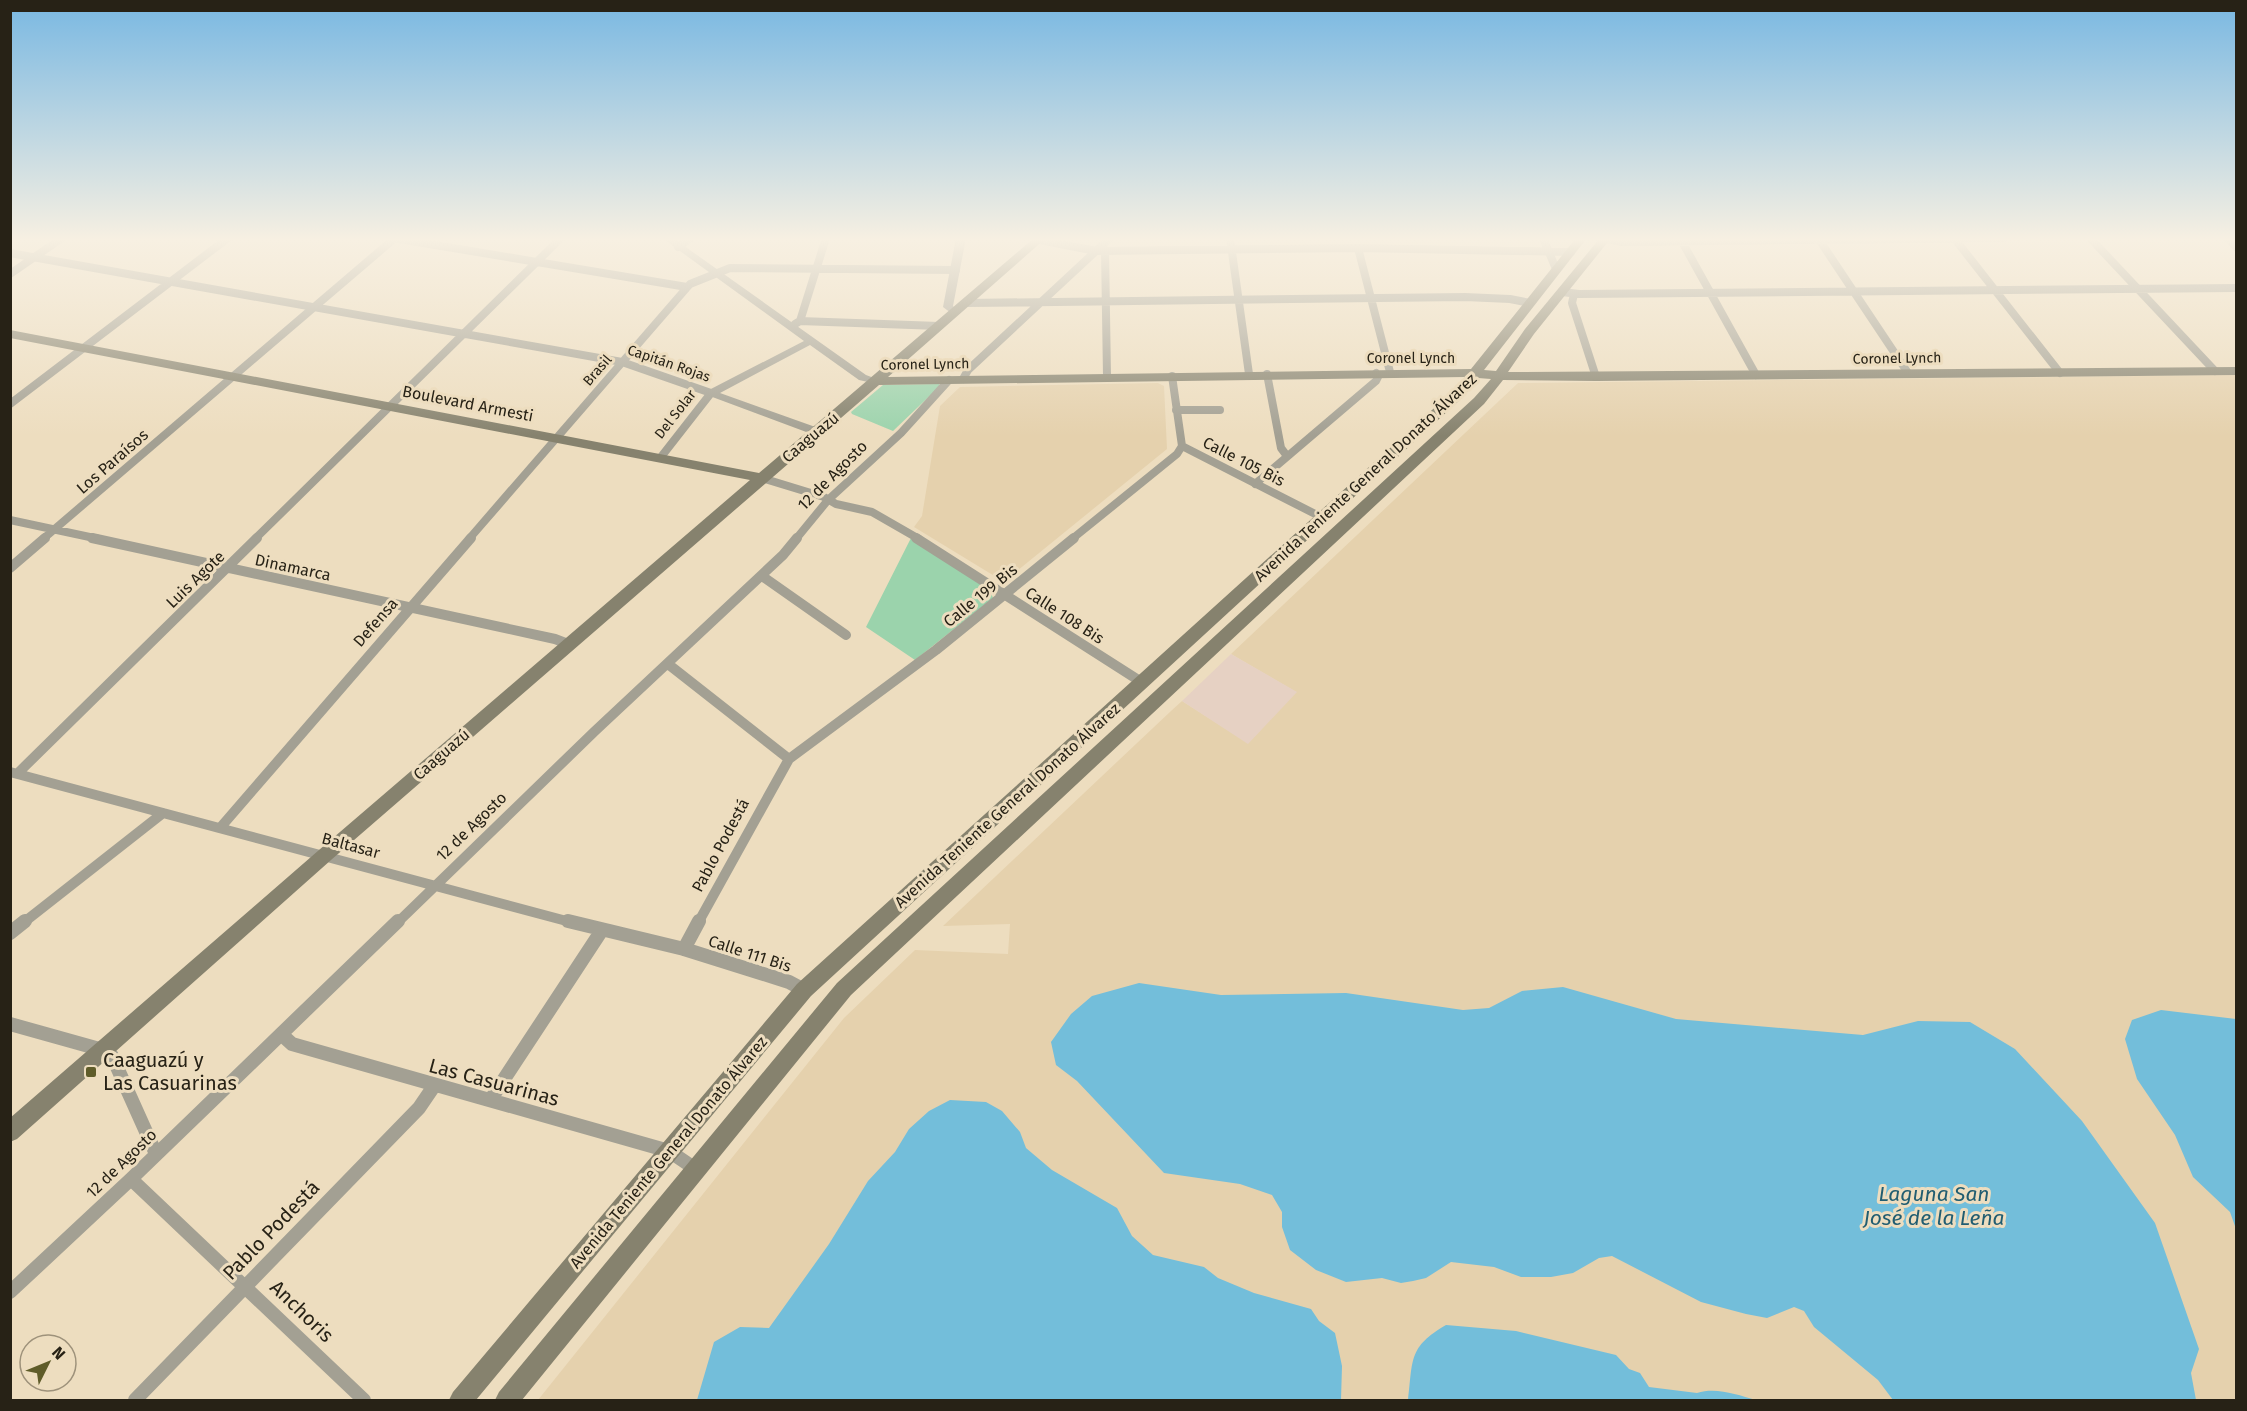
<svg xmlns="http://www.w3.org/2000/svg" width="2247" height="1411" viewBox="0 0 2247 1411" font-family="'Fira Sans',sans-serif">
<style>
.built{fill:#e5d1ad}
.education{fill:#e6d1c3}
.green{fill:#9bd3ac}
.water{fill:#73beda}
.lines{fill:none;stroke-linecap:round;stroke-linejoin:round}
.minor-far2{stroke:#a3a093;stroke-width:8}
.minor-far1{stroke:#a3a093;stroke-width:10}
.minor{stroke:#a3a093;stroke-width:14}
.tertiary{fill:#a3a093;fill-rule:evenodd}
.secondary{fill:#86826e;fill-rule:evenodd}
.poi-dot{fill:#5f5c29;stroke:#edddbf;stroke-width:2}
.labels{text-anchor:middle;stroke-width:6;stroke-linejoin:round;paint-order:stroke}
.far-street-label{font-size:14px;fill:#272216;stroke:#edddbf}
.street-label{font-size:16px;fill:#272216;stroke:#edddbf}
.near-poi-label{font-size:20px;fill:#272216;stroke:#edddbf;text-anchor:start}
.near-street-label{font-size:20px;fill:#272216;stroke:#edddbf}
.near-water-label{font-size:21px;font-style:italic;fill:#215d71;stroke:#edddbf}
</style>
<rect width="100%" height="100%" fill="#edddbf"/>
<path class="built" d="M2236,375V1400H538L844,1018L915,950L1008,954L1010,924L943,926L1171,711L1182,701L1248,743L1296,692L1231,654L1518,383Z
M1158,383L1164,386L1167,449L1007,579L1001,580L914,527L922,516L940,406L960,387Z"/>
<path class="education" d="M1231,654L1297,692L1248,744L1182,701Z"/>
<path class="green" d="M939,384L940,386L893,431L852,414L851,412L883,385Z
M911,538L990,590L993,598L915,660L866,627Z"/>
<path class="water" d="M1139,983L1221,995L1346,993L1463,1010L1489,1008L1522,991L1563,987L1676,1019L1863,1035L1918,1021L1970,1022L2015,1049L2082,1121L2155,1223L2199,1349L2191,1373L2196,1400H1893L1878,1380L1814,1327L1804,1311L1794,1307L1767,1318L1746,1314L1701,1302L1612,1256L1599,1258L1573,1273L1551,1277H1521L1494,1267L1451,1262L1426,1278L1413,1281L1401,1283L1382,1278L1346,1282L1316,1270L1290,1250L1282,1227V1212L1272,1195L1240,1184L1164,1173L1077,1081L1056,1065L1051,1042L1071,1014L1092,996Z
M2161,1010L2236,1019V1229L2230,1212L2193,1177L2175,1135L2137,1079L2125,1039L2132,1020Z
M950,1100L986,1102L1002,1111L1020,1132L1026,1148L1052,1170L1117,1208L1132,1236L1153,1255L1204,1267L1218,1278L1254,1293L1311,1309L1319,1321L1335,1333L1342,1366L1341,1400H697L714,1342L740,1327L769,1328L829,1244L868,1181L895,1152L909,1129L929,1111Z
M1446,1325L1516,1331L1616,1355L1629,1369L1640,1373L1649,1387L1697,1393C1717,1387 1737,1395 1756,1400H1408C1413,1360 1408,1347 1446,1325Z"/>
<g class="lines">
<path class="minor-far2" d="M393,238L687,287
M1230,238L1249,374
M1543,238L1556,269
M1680,238L1756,375
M1818,238L1908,373
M1954,238L2060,373
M2090,238L2215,371
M2228,238L2236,247
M1606,239L1622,242L2004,238
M1040,240L1096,251L1358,248L1571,252
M678,247L691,238
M1358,248L1390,372
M1105,250L1107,376
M10,253L622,362L711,393L661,457
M10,274L62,238
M1562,292L1579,294L2236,288
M1574,294L1572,303L1596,377
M966,303L1465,297L1510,299L1530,303
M800,321L939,326
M795,324L800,321L826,238
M1267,374L1281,448L1287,456
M1172,376L1182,446L1323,518
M963,379L968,370L1110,238
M10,404L228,238
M1176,410H1220
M762,478L824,497L836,504L872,512L919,539
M1255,484L1376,381L1378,377L1376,373
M10,520L99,539
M43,539L395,238
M255,539L561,238
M469,539L690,284L730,268L956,270
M796,539L828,500L901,433L949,380
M1072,539L1177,454L1182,446"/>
<path class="minor-far1" d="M92,538L555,639L568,644
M916,538L1143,683
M10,568L45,538
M762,576L846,635
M668,664L789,759
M10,772L574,923
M18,773L257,538
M220,828L471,538
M23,923L163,813
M397,923L595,731L783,555L797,538
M698,923L789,759L936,650L1074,538"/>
<path class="minor" d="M568,921L684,949L789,982L804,990
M10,933L25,921
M684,949L699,921
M10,1024L103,1050L112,1056L156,1154
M281,1034L292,1044L669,1151L697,1170
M491,1099L602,930
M131,1179L364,1400
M10,1292L131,1179L398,921
M135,1400L419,1108L434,1086"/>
<path class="tertiary" d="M662,238H673L866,375L882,381L877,384L859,380L810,345L720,393L821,429V435L817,436L707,395V391L804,341Z
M956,238H966L953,306L960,313L955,316L943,307Z"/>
<path class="secondary" d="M1034,238H1046L888,377L1471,369L1576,238H1587L1484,370L1496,371L1525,329L1600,238H1611L1534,334L1508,372L2236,367V375L1596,381L1503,380L1484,404L851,995L522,1400H495L499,1392L837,983L1474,398L1491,379L1478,378L1463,397L811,996L476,1400H449L453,1392L797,984L1453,391L1465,377L879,385L331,860L17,1139L10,1142V1118L319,850L750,480L10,338V330L759,473Z"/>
</g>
<linearGradient id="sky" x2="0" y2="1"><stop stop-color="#79b8e2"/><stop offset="0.55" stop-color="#f7f0e2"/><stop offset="1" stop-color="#f7f0e2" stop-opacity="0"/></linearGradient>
<rect width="2247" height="436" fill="url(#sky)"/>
<rect class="poi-dot" x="85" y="1066" width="12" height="12" rx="3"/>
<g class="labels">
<g class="far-street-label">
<text x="1411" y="363">Coronel Lynch</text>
<text transform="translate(1897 358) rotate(-1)" y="5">Coronel Lynch</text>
<text transform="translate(669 363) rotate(19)" y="5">Capitán Rojas</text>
<text transform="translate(925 364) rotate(-1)" y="5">Coronel Lynch</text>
<text transform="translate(597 370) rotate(-49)" y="5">Brasil</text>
<text transform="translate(675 414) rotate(-52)" y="5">Del Solar</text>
</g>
<g class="street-label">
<text transform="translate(468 403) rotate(11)" y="6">Boulevard Armesti</text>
<text transform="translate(810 437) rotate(-40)" y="6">Caaguazú</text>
<text transform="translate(112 461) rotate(-41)" y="6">Los Paraísos</text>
<text transform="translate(1244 461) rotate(27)" y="6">Calle 105 Bis</text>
<text transform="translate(832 475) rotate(-45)" y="6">12 de Agosto</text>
<text transform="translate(1365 477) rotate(-43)" y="6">Avenida Teniente General Donato Álvarez</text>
<text transform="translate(293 567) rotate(12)" y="6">Dinamarca</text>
<text transform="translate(195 579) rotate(-44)" y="6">Luis Agote</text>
<text transform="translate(980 595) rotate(-39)" y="6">Calle 199 Bis</text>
<text transform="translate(1065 615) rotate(33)" y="6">Calle 108 Bis</text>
<text transform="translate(375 622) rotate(-49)" y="6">Defensa</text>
<text transform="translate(441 754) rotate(-41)" y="6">Caaguazú</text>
<text transform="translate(1007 805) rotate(-42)" y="6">Avenida Teniente General Donato Álvarez</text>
<text transform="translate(471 826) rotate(-44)" y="6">12 de Agosto</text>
<text transform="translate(351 845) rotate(15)" y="6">Baltasar</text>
<text transform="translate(720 845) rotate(-62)" y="6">Pablo Podestá</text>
<text transform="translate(750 953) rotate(18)" y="6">Calle 111 Bis</text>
<text transform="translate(668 1152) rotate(-50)" y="6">Avenida Teniente General Donato Álvarez</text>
<text transform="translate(121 1163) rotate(-44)" y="6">12 de Agosto</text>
</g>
<g class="near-poi-label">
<text x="103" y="1067">Caaguazú y<tspan x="103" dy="23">Las Casuarinas</tspan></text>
</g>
<g class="near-street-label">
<text transform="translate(494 1082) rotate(15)" y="7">Las Casuarinas</text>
<text transform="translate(271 1230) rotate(-46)" y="7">Pablo Podestá</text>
<text transform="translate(302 1311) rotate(44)" y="7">Anchoris</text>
</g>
<g class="near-water-label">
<text x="1934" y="1201">Laguna San<tspan x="1934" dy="24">José de la Leña</tspan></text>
</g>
</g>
<rect width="2247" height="1411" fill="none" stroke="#272216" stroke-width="24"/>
<g transform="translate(48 1363) rotate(47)"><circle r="28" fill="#edddbf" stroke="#9e927b" stroke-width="1.5"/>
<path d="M0-4.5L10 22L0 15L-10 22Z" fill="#5f5c29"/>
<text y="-9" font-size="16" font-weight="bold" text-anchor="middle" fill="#272216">N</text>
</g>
</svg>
